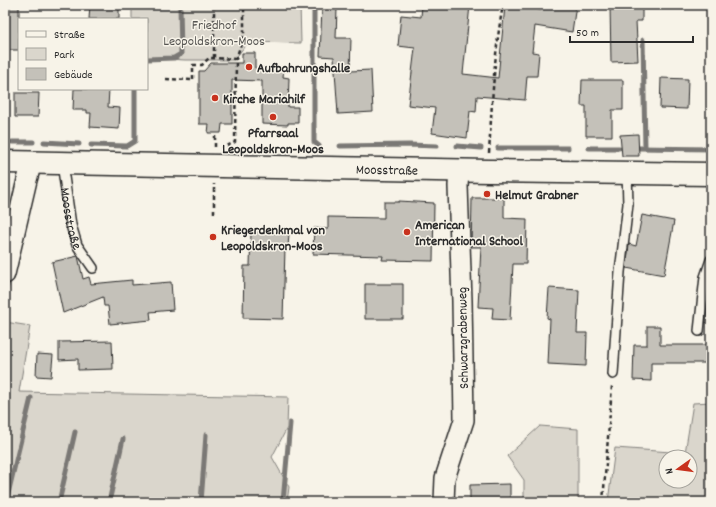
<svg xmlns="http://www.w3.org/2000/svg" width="716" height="507" viewBox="0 0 716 507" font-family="Dekko,sans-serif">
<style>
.green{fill:#dad6cc;stroke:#82807c;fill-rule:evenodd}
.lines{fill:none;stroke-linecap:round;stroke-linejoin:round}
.stream{stroke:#7a7874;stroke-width:5}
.building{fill:#c4c1b9;stroke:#2b2b2b}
.lane-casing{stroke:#2b2b2b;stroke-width:12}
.street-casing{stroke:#2b2b2b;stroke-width:22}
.secondary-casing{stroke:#2b2b2b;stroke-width:25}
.path{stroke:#2b2b2b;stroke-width:2.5;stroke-dasharray:4 3;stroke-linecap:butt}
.lane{stroke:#f7f3e8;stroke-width:9}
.street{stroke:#f7f3e8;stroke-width:19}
.secondary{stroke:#f7f3e8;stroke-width:22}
.poi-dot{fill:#c8321e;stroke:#f7f3e8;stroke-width:1.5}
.labels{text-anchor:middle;stroke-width:3;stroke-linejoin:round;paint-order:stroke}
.park-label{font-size:14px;fill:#575653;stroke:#f7f3e8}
.poi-label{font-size:14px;font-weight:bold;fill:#2b2b2b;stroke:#f7f3e8;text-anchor:start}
.street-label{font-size:14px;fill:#2b2b2b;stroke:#f7f3e8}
</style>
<rect width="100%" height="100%" fill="#f7f3e8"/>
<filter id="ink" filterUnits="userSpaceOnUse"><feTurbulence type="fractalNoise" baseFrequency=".025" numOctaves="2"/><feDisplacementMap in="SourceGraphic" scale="8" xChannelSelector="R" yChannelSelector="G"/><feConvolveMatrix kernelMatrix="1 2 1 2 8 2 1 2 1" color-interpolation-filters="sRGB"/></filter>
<g filter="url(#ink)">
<path class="green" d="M132,5H300L301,43L248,42L234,60H185L147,58V19H132Z
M5,322L30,326L19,392L288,397L287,428L272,457L289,487L287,502H5Z
M711,402V502H608L615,448L685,453L693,403ZM666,457H690V481H666Z
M540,426L578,429V502H524V480L507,456Z"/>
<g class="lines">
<path class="stream" d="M314,5V142L319,146
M643,40L645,148
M147,59L174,58L181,54L180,5
M12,142H33
M44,142L79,144
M91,145L127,146L135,141V89
M340,146L409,145L437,146
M457,146L481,148
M498,148H568
M589,148H619
M639,148L711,149
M5,294L9,277
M6,502L31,398
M59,502L75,432
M109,502L123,439
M201,502L206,435
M283,502L290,423"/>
</g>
<path class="building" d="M5,5H19V50H5Z
M90,5H119V19H89Z
M422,5H470L463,74L498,78L505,6L541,10L542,5H576L572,32L535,26L532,52L539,53L537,76H527L525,100L477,96L476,112L470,111L467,138L432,133L435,108L408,105L415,48L398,46L401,15L421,17Z
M610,5H642V21H636L638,61L611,62Z
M322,7L337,8L336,38H351L350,71L371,70L373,112L338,114L334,57L320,56Z
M242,53H255V68L284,67L283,77L289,78L288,107H298V123H288V125L262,124V81L232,80V124H222L221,133H208L209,124H199V71H204L211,63H242Z
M661,78L688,79L687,109L660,108Z
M582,80H623V110H612V136H586V106H581Z
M74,89H109L108,107L120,108L119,129L90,127L91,113H87V110H73Z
M15,93H39L38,117H15Z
M638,134L639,156H622L620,135Z
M472,198H504V218L527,219L526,264H513L510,320L492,319L493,308L478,307L481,247H471Z
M399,201L434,203L433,261L382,260L383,256L313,254L314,228L328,229V217L384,218V202H399Z
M642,215L674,221L664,275L626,268L629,244L636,246Z
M251,232L289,233L288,248H285L283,319L243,318L244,266H250Z
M78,256L83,279L89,277L91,284L132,280V285L171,282L173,310L150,312L151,320L110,324L108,306H104L103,297L63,313L52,262Z
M365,284H403V319H365Z
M549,288L579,290L577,333H587L586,366L548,364L550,319L547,318Z
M647,326H660V345H711V363H651V381L633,380L634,345H647Z
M112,341L113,369L78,370V359L59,360V342Z
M37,354L53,355L51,377L36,376Z
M510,484V502H470V485Z"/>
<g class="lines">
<defs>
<g id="lane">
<path id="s1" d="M62,163L71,225L77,245L93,268"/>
<path d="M699,331L705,277L711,260"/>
<path d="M613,374L620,272L628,204L627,173"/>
</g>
<path id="street" d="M5,274L27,180L32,162
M444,502L445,478L464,420L462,301L458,186L459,171"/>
<g id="secondary">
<path id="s2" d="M5,162L489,171L711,174"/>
</g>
</defs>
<use href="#lane" class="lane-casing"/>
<use href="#street" class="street-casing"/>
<use href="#secondary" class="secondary-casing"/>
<path class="path" d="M214,5V58
M166,79L193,80V65H202L209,58L236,59
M227,146L235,142L236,59L244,35V5
M215,147V133
M489,153C492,103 494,54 503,5
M214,213V184
M603,502L612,386"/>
<use href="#lane" class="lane"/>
<use href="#street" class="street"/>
<use href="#secondary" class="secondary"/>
</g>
</g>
<g class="poi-dot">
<circle cx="249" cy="67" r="4"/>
<circle cx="215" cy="98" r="4"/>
<circle cx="273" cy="117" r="4"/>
<circle cx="487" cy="194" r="4"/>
<circle cx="407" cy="232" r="4"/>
<circle cx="213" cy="237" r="4"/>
</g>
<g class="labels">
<g class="park-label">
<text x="214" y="29">Friedhof<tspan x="214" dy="16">Leopoldskron-Moos</tspan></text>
</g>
<g class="poi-label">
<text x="257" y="72">Aufbahrungshalle</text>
<text x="223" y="103">Kirche Mariahilf</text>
<text x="273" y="137" text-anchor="middle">Pfarrsaal<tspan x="273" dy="16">Leopoldskron-Moos</tspan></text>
<text x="495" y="199">Helmut Grabner</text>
<text x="415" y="229">American<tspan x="415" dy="16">International School</tspan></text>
<text x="221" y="234">Kriegerdenkmal von<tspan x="221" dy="16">Leopoldskron-Moos</tspan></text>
</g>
<g class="street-label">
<text dy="5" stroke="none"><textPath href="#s2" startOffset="382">Moosstraße</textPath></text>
<text dy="5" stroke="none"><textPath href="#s1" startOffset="56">Moosstraße</textPath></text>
<text transform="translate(462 338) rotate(-91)" y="5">Schwarzgrabenweg</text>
</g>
</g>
<rect width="716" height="507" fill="none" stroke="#f7f3e8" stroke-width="20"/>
<rect x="10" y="10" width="696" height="487" fill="none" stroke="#2b2b2b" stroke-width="1.5" filter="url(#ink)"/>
<rect x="18" y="18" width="130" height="72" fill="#f7f3e8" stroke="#a5a39c"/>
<rect x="26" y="31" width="20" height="6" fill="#f7f3e8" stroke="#a5a39c"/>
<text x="54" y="38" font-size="12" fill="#2b2b2b">Straße</text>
<rect x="26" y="48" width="20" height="12" fill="#dad6cc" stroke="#a5a39c"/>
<text x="54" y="58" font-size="12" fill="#2b2b2b">Park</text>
<rect x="26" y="68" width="20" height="12" fill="#c4c1b9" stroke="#a5a39c"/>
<text x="54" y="78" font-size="12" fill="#2b2b2b">Gebäude</text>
<g transform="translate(678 469) rotate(256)"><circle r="19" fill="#f7f3e8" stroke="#a5a39c"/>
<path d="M0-3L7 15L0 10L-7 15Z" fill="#c8321e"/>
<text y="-6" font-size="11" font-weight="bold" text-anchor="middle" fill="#2b2b2b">N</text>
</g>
<path d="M570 36v6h123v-6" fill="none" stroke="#2b2b2b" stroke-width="2"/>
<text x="576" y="36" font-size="12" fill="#2b2b2b" stroke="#f7f3e8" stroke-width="3" paint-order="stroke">50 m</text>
</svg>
